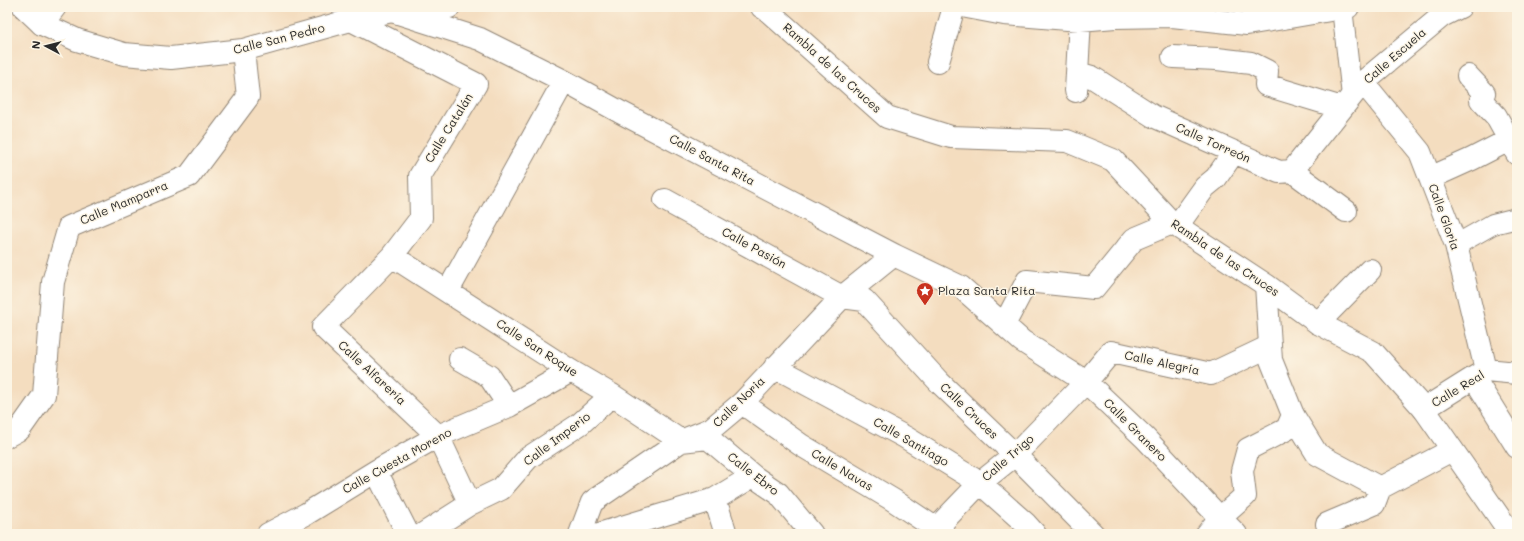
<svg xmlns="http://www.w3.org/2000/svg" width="1524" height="541" viewBox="0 0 1524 541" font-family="Mali,sans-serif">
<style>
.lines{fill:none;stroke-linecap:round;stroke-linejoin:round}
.pedestrian-casing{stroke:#908475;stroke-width:22}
.minor-casing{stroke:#908475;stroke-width:24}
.tertiary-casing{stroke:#908475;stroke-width:24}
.pedestrian{stroke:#fff;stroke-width:20}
.minor{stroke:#fff;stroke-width:22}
.tertiary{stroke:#fff;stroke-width:22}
.labels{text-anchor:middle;stroke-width:3;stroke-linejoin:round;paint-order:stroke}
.street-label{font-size:12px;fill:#2b2b2b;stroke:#fcf5e5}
.poi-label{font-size:12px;fill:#2b2b2b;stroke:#fcf5e5;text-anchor:start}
</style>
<rect width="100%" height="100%" fill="#fcf5e5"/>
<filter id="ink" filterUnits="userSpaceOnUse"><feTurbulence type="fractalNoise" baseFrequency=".025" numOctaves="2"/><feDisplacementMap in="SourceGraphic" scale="8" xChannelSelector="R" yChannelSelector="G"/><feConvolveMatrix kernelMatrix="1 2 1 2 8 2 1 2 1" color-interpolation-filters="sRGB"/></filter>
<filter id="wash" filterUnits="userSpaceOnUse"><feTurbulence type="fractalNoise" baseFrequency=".012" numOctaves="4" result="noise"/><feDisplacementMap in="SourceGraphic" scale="16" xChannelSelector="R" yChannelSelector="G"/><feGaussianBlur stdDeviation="0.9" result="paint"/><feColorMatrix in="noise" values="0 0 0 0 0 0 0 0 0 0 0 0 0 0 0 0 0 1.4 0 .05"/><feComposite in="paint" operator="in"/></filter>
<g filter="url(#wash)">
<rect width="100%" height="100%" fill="#f4ddbf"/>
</g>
<g filter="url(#ink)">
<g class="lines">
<defs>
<path id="pedestrian" d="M1342,8L1352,96
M1456,245L1493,224L1517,218"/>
<path id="minor" d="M967,7L1004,14L1080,20L1115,17L1172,16L1247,24L1348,7
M392,11L480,39L564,81L620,112L894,255L961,287L1022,341L1086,382L1145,438L1220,518L1236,534
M351,20L476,84L420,176L421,218L392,256L323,327L438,436L470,504
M42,24L55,7
M1173,57L1217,59L1251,63L1267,71L1266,85L1342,108
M938,62L954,7
M1078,73L1092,77L1153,116L1279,172L1292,171L1346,211
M1468,76L1484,93L1481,100L1496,116L1517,154
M1363,82L1420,152L1456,245L1486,370
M1076,91L1080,20
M1292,171L1363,82L1442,16L1460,7
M1430,178L1472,159L1509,140
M665,200L842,297L864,300L940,383L1015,455L1093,534
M1177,226L1205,187L1216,178L1234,152
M392,256L571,371L612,395L681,441L708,438L753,476L778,493L812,534
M448,291L564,81
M1318,323L1370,270
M1004,325L1027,281L1094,288L1134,239L1172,223
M460,359L489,376L509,406
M775,367L905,437L980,483L1026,524L1035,534
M1474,378L1517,447
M742,403L801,445L893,500L944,534
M1424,409L1486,370L1517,373
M1293,415L1317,454L1380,488L1452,450
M376,471L408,534
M715,499L726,534
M1327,524L1374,504L1380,488
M268,534L306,514L376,471L438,436L509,406L571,371
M423,534L470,504L501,489L528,458L580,424L612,395
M580,534L592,502L681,441L711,429L742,403L842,297L894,255
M599,534L715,499L753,476
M931,534L980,483L1015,455L1086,382L1111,352L1211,374L1270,346"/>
<path id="tertiary" d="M24,7L42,24L77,40L124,54L171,58L243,50L351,20L392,11L449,7
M762,7L767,10L887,117L951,137L1067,141L1113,160L1172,223L1266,285L1318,323L1373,352L1424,409L1511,534
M7,436L20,429L44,395L53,282L69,227L189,176L248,97L243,50
M1207,534L1220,518L1245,496L1242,471L1248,449L1287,429L1293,415L1271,360L1266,285"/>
</defs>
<use href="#pedestrian" class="pedestrian-casing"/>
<use href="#minor" class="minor-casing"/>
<use href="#tertiary" class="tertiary-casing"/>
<use href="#pedestrian" class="pedestrian"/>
<use href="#minor" class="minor"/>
<use href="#tertiary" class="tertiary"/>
</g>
</g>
<defs>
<symbol id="sight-pin" viewBox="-11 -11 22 30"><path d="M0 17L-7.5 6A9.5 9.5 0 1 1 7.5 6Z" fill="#c8321e" stroke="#fcf5e5"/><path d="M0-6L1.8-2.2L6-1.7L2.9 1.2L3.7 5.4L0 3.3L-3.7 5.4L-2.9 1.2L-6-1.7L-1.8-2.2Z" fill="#fff"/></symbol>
</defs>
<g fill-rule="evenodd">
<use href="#sight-pin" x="915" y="281" width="20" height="27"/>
</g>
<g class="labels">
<g class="street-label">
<text transform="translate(279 39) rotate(-14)" y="4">Calle San Pedro</text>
<text transform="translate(1395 56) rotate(-41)" y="4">Calle Escuela</text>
<text transform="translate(832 68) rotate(42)" y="4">Rambla de las Cruces</text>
<text transform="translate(449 128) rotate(-58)" y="4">Calle Catalán</text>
<text transform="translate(1213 143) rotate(24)" y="4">Calle Torreón</text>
<text transform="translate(712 160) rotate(28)" y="4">Calle Santa Rita</text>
<text transform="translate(124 203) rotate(-23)" y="4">Calle Mamparra</text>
<text transform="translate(1444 217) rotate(70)" y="4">Calle Gloria</text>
<text transform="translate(754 248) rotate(29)" y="4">Calle Pasión</text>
<text transform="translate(1225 258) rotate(34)" y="4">Rambla de las Cruces</text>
<text transform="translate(537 348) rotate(33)" y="4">Calle San Roque</text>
<text transform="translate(1162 363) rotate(12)" y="4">Calle Alegría</text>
<text transform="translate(372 373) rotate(43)" y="4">Calle Alfarería</text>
<text transform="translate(1458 389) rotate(-31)" y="4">Calle Real</text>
<text transform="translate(739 402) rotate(-44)" y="4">Calle Noria</text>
<text transform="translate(969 411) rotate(44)" y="4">Calle Cruces</text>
<text transform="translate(1135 430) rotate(45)" y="4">Calle Granero</text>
<text transform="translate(557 439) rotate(-37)" y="4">Calle Imperio</text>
<text transform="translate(911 442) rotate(30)" y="4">Calle Santiago</text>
<text transform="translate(1008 458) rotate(-41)" y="4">Calle Trigo</text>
<text transform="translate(397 461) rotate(-29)" y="4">Calle Cuesta Moreno</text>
<text transform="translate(842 470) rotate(31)" y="4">Calle Navas</text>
<text transform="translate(753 474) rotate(38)" y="4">Calle Ebro</text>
</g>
<g class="poi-label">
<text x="938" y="295">Plaza Santa Rita</text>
</g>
</g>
<rect width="1524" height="541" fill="none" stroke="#fcf5e5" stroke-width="24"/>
<g transform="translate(46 46) rotate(277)" stroke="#fcf5e5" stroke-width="3" paint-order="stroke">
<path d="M0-3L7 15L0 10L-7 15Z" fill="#2b2b2b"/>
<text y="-6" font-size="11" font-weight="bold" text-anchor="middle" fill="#2b2b2b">N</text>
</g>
</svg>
